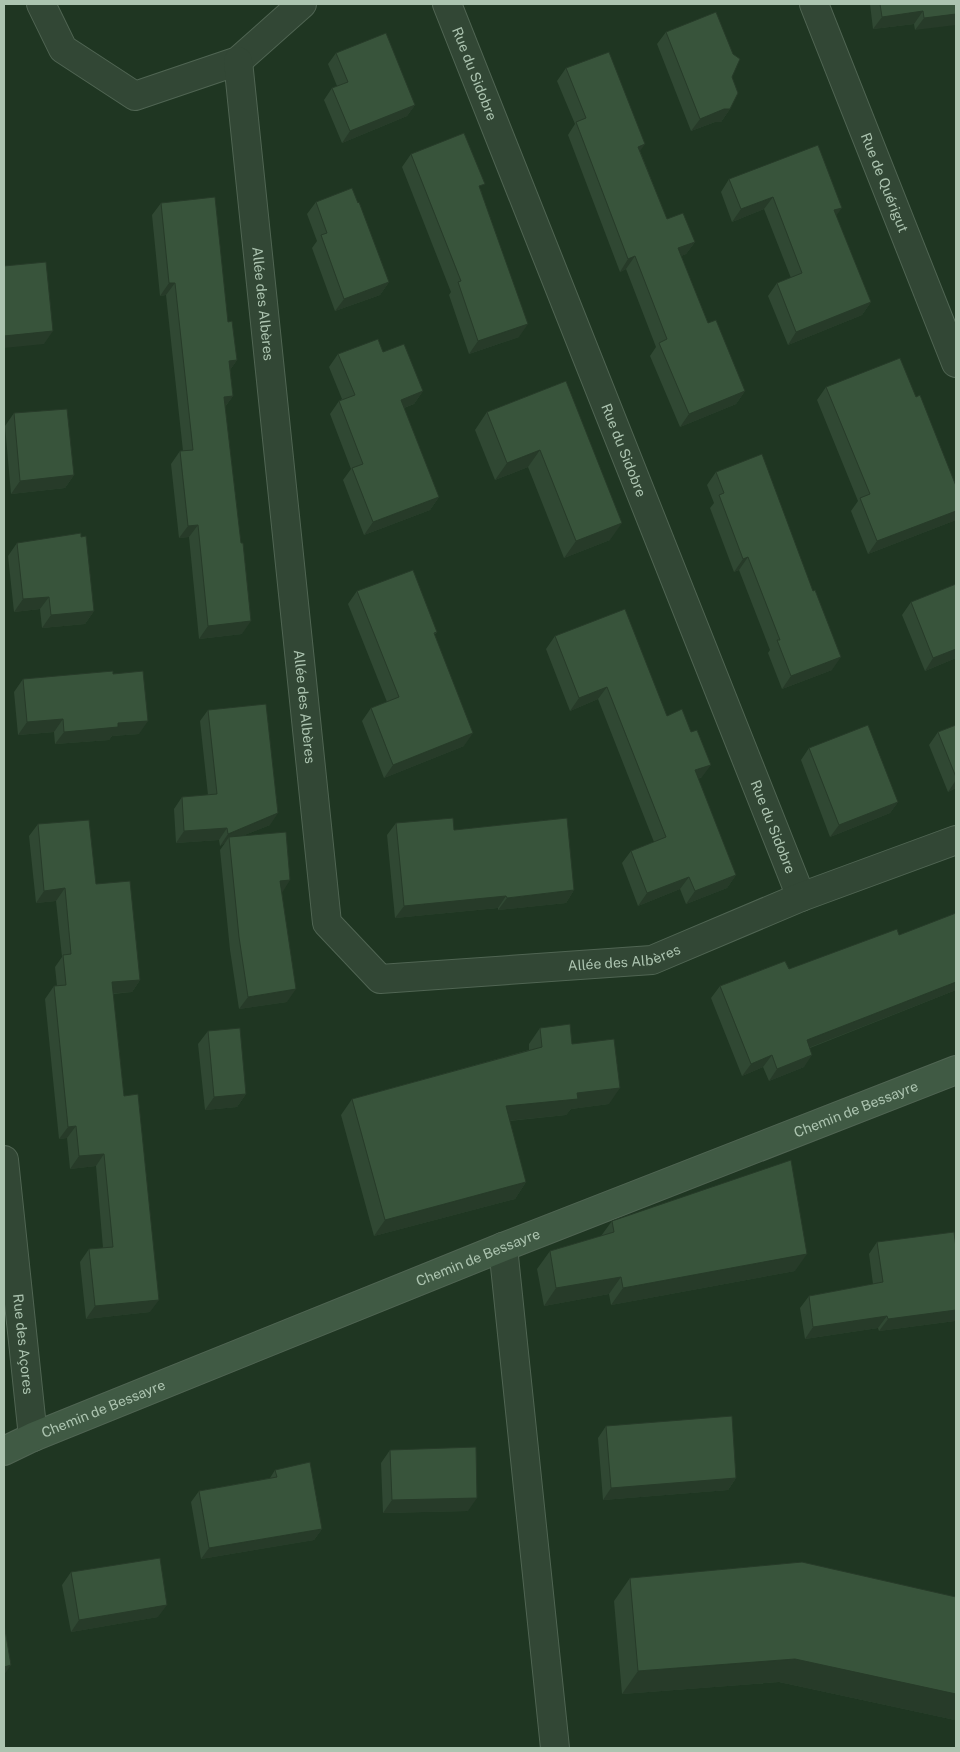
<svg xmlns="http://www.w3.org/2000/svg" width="960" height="1752" viewBox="0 0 960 1752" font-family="'Public Sans',sans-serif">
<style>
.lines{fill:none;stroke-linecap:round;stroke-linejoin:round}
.street-casing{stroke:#506553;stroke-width:30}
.secondary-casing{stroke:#506553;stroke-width:30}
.street{stroke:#324735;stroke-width:28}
.secondary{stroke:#405a44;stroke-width:28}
.wall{fill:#304833}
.shaded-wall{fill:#273b29}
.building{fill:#38543b;stroke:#273b29}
.labels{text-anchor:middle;stroke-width:4;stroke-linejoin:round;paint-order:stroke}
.street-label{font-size:14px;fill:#acc4b0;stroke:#182b1a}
</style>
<rect width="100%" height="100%" fill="#1f3622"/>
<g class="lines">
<defs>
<g id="street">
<path d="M41,4L63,49L135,96L238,61L302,4"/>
<path id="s1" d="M447,4L801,897"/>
<path id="s2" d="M814,4L956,363"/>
<path id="s3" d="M238,61L327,923L380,979L652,960L801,897L956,840"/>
<path id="s4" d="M4,1160L33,1437"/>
<path d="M503,1247L555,1748"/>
</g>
<g id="secondary">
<path id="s5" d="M4,1451L33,1437L503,1247L956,1070"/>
</g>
</defs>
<use href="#street" class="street-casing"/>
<use href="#secondary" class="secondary-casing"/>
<use href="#street" class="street"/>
<use href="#secondary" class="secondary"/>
</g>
<path class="wall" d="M870,4H956L915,30L914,24L873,29Z
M666,32L732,77L730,109L721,122H715L691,131L657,44Z
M336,53L415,105L407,116L342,143L324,100L332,88L337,86L328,64Z
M566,68L640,151L667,219L695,242L686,254L681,256L708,323L745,391L736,404L680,427L650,356L656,347L626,269L620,272L568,135L575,124L557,81Z
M411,154L481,190L519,337L469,354L449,295L451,292L402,167Z
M729,179L836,216L871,302L862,315L788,345L768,296L777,283L791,278L764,209L732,222L721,192Z
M316,202L389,282L380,295L335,311L312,248L317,241L307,214Z
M161,203L228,322L237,360L230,370L233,396L225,407L242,634L199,639L189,537L179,538L171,464L180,451H183L166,295L160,296L152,215Z
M383,352L423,391L414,404L404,408L439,497L430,510L364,535L343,480L351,469L330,414L339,401L342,399L329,367L338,354Z
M566,381L610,540L564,558L528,467L495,480L475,430L487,412Z
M826,387L956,520L868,554L851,511L858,501L817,400Z
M14,413L74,475L65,488L11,494L5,426Z
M716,472L832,670L782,689L768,653L770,650L739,570L734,572L710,508L714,503L707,485Z
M17,543L94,611L85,624L42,628L40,609L14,612L8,556Z
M956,584V658L925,671L902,615L911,602Z
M357,591L437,632L434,635L464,746L384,778L362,721L371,708L387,702L348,604Z
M555,636L667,716L702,777L698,779L736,875L727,888L686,904L680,889L638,906L622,863L631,851L654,842L598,699L570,711L546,649Z
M113,674L139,734L112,736L109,740L55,744L54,732L18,735L14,692L23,679Z
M208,710L270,825L242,836L282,892L287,1002L239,1009L230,950L220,850L225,843L220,846L219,840L176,843L174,809L182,797L208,795L200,721Z
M956,725V788L948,792L929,745L938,732Z
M809,748L898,802L890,813L830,837L801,760Z
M396,823L454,830L574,890L566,903L498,910V908L395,918L387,835Z
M38,824L96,884L140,980L132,992L113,994L124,1096L150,1312L86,1319L80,1262L89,1249L103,1248L96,1166L70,1169L67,1138L59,1139L45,999L54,986H57L55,967L62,957L56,901L36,903L29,836Z
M899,935L956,990L810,1048L804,1067L769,1081L763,1067L742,1076L711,998L720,986L789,969Z
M540,1028L572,1044L609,1104L571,1109L566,1115L509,1121L526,1182L515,1199L374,1236L341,1115L352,1099L529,1050V1044Z
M208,1031L246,1094L237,1107L205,1110L198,1044Z
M612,1221L795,1271L611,1305L609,1294L544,1306L537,1269L550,1251L601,1236Z
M877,1242L956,1248V1320L955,1321L879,1331L878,1328L805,1339L800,1308L809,1296L873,1284L869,1254Z
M606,1426L736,1478L728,1490L603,1500L598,1438Z
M390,1450L468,1511L383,1513L381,1463Z
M275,1470L322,1529L314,1540L201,1559L191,1502L199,1491L270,1478Z
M71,1572L158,1617L71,1632L62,1585Z
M630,1578L955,1720L779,1682L622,1694L614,1601Z"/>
<path class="shaded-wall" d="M923,11L914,24L873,29L882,17Z
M956,14V25L915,30L924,18Z
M415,105L407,116L342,143L350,131Z
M724,109H730L721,122H715L691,131L700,119Z
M645,144L636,157L638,147Z
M773,197L764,209L732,222L741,209Z
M842,208L833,220L834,210Z
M695,242L686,254L669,261L678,248Z
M635,256L626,269L620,272L628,259Z
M389,282L380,295L335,311L344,299Z
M169,283H175L166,295L160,296Z
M871,302L862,315L788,345L796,332Z
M528,324L519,337L469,354L478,341Z
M53,331L44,344L4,348V336Z
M237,360L228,373L229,361Z
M423,391L414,404L392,412L401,400Z
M745,391L736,404L680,427L689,414Z
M233,396L224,408V397Z
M540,450L528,467L495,480L507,463Z
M74,475L65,488L11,494L20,481Z
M439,497L430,510L364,535L373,522Z
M956,511V520L868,554L877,541Z
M622,523L610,540L564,558L576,541Z
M198,525L189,537L179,538L188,526Z
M748,557L739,570L734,572L743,559Z
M49,597L40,609L14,612L23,599Z
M94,611L85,624L42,628L51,615Z
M251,621L242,634L199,639L208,626Z
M956,649V658L925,671L933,658Z
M841,657L832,670L782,689L791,676Z
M607,687L598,699L570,711L579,698Z
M63,719L54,732L18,735L27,722Z
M148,721L139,734L112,736L109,740L55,744L64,732L118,723Z
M473,733L464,746L384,778L393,765Z
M711,765L702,777L686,783L695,770Z
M956,780V788L948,792Z
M898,802L890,813L830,837L839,825Z
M278,813L270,825L230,841L229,837L225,843L220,846L228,834Z
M227,828L219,840L176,843L184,831Z
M736,875L727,888L686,904L695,891Z
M689,877L680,889L638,906L647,893Z
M290,880L282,893L280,881Z
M65,888L56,901L36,903L44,891Z
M574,890L566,903L498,910L507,898Z
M506,896L498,908L395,918L404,906Z
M140,980L132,992L103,994L112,982Z
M956,982V990L798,1052L807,1040Z
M296,989L287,1002L239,1009L248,997Z
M772,1055L763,1067L742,1076L751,1064Z
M812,1055L804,1067L769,1081L777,1069Z
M620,1088L609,1104L571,1109L566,1115L494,1122L506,1106L577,1093Z
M246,1094L237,1107L205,1110L214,1097Z
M76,1126L67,1138L59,1139L68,1127Z
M104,1154L96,1166L70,1169L79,1156Z
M526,1182L515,1199L374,1236L385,1220Z
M807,1254L795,1271L611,1305L623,1288Z
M621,1277L609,1294L544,1306L556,1288Z
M159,1300L150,1312L86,1319L95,1306Z
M956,1310V1320L955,1321L879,1331L888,1319Z
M887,1316L878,1328L805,1339L813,1327Z
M736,1478L728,1490L603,1500L611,1488Z
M477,1498L468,1511L383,1513L392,1500Z
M322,1529L314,1540L201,1559L209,1548Z
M167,1605L158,1617L71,1632L79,1620Z
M795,1659L956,1694V1717L955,1720L779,1682L622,1694L638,1671Z
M11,1665L4,1675V1667Z"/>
<path class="building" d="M880,4H956V14L924,18L923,11L882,17Z
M716,12L733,54L740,59L732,77L738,93L730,109H724L700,119L666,32Z
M386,33L415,105L350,131L332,88L348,82L336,53Z
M609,52L645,144L638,147L667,219L683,213L695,242L678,248L708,323L716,320L745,391L689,414L659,343L667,339L635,256L628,259L576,122L586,118L566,68Z
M464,133L485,184L479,186L528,324L478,341L458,282L461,281L411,154Z
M818,145L842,208L834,210L871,302L796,332L777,283L802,273L773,197L741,209L729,179Z
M352,188L358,203L359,202L389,282L344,299L321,235L327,233L316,202Z
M215,197L228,322L232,321L237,360L229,361L233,396L224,397L241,543H243L251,621L208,626L198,525L188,526L180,451L193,450L175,283H169L161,203Z
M46,262L53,331L4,336V266Z
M378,339L383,352L404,344L423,391L401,400L439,497L373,522L352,468L363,464L339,401L355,395L338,354Z
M900,358L916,397L920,395L956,486V511L877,541L860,498L870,494L826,387Z
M566,381L622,523L576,541L540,450L507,463L487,412Z
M67,409L74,475L20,481L14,413Z
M762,454L813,591L815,590L841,657L791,676L777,640H780L748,557L743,559L719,495L724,493L716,472Z
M81,533V537L86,536L94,611L51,615L49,597L23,599L17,543Z
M413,570L437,632L434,633L473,733L393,765L371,708L399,697L357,591Z
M956,584V649L933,658L911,602Z
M625,609L667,716L682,709L691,732L697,730L711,765L695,770L736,875L695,891L689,877L647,893L631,851L666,837L607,687L579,698L555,636Z
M113,671V674L143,671L148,721L118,723V727L64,732L63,719L27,722L23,679Z
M266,704L278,813L228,834L227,828L184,831L182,797L217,794L208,710Z
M868,725L898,802L839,825L809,748Z
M956,725V777L938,732Z
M453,818L454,830L567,818L574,890L507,898L506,896L404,906L396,823Z
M89,820L96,884L130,881L140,980L112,982L124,1096L138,1094L159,1300L95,1306L89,1249L113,1247L104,1154L79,1156L76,1126L68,1127L54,986L66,985L63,955L71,954L65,888L44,891L38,824Z
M286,832L290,880L280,881L296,989L248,997L239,937L229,837Z
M956,913V982L807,1040L812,1055L777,1069L772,1055L751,1064L720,986L785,961L789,969L897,929L899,935Z
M570,1024L572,1044L614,1039L620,1088L577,1093L578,1099L506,1106L526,1182L385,1220L352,1099L542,1047L540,1028Z
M240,1028L246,1094L214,1097L208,1031Z
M791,1160L807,1254L623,1288L621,1277L556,1288L550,1251L614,1232L612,1221Z
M954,1232L956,1248V1310L888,1319L887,1316L813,1327L809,1296L883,1282L877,1242Z
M732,1416L736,1478L611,1488L606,1426Z
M476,1447L477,1498L392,1500L390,1450Z
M310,1462L322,1529L209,1548L199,1491L277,1477L275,1470Z
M160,1558L167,1605L79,1620L71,1572Z
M802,1562L956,1597V1694L795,1659L638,1671L630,1578Z
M4,1624L11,1665L4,1667Z"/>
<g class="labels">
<g class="street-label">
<text dy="5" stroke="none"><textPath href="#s1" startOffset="75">Rue du Sidobre</textPath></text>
<text dy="5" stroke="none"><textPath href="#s2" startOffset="192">Rue de Quérigut</textPath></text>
<text dy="5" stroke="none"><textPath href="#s3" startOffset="244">Allée des Albères</textPath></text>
<text dy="5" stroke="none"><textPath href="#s1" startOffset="480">Rue du Sidobre</textPath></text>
<text dy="5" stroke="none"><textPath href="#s3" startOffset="649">Allée des Albères</textPath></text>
<text dy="5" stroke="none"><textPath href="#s1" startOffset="885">Rue du Sidobre</textPath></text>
<text dy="5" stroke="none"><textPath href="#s3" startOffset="1189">Allée des Albères</textPath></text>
<text dy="5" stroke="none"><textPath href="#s5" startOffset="918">Chemin de Bessayre</textPath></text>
<text dy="5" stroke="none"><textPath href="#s5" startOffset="512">Chemin de Bessayre</textPath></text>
<text dy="5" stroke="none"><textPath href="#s4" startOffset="185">Rue des Açores</textPath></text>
<text dy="5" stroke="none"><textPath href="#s5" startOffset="108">Chemin de Bessayre</textPath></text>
</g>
</g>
<rect width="960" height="1752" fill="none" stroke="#acc4b0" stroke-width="10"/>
</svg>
